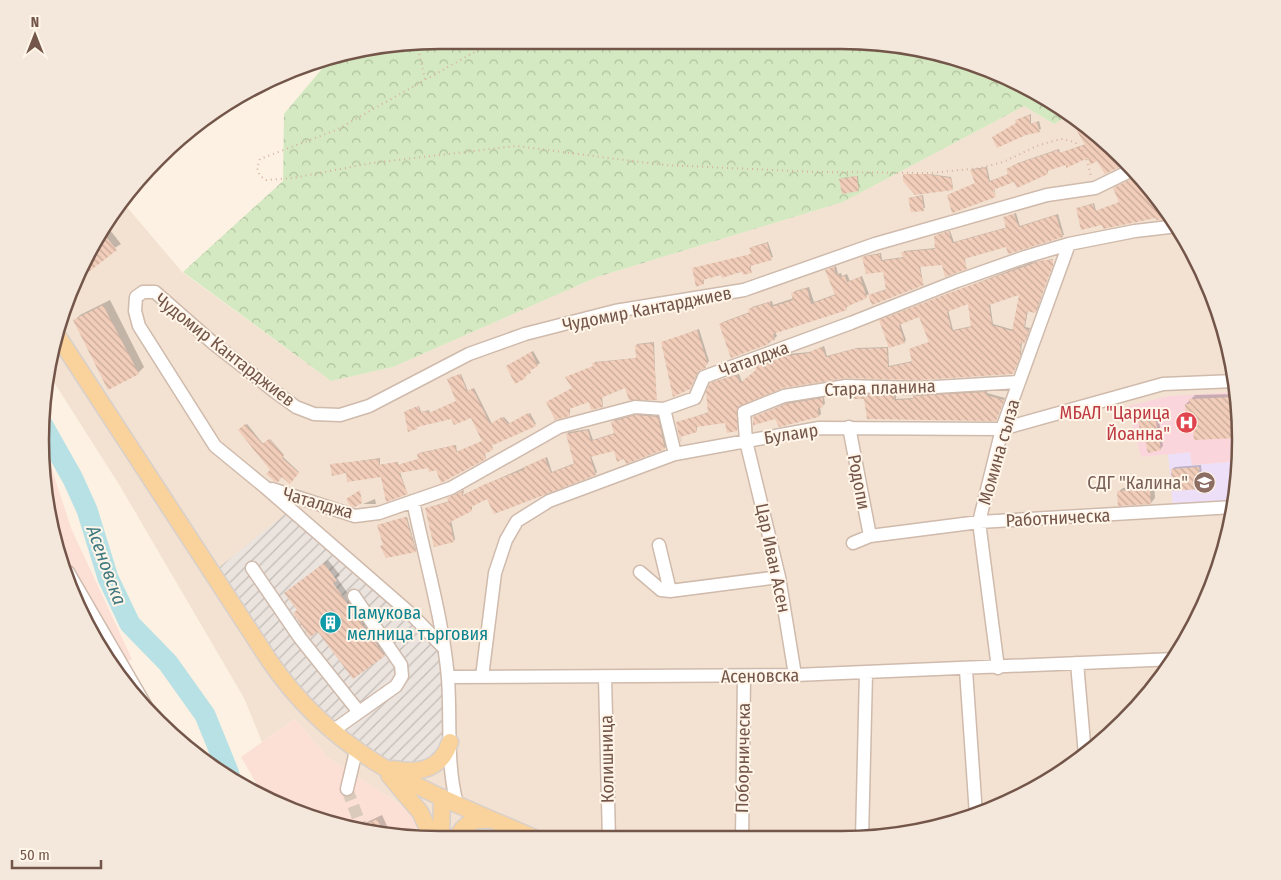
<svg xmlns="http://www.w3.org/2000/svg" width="1281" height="880" viewBox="0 0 1281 880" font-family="'Fira Sans Condensed',sans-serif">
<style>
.residential{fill:#f3e2d1}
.commercial{fill:#fce0d6}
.industrial{fill:url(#industrial-furrows)}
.education{fill:#eedff8}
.medical{fill:#fad6dc}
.forest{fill:url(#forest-crowns)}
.shadow{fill:#0003;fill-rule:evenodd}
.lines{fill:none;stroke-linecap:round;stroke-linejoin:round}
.river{stroke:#b7e1e5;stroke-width:21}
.building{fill:url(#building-back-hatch);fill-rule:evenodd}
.minor-tunnel{stroke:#dacabc;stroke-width:12;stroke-dasharray:12 6;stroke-linecap:butt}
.minor-casing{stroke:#cfbaac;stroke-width:15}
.major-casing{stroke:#d8d0cc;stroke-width:19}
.path{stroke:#d6b19e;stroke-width:2;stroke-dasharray:1 4;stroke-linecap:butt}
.minor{stroke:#fff;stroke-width:12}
.major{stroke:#fad29b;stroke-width:16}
.labels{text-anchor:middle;stroke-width:4;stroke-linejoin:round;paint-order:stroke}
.street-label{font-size:18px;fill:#735649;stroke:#fff5e9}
.health-label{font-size:18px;fill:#be3a42;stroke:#fff5e9;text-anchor:end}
.education-label{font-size:18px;fill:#785e54;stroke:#fff5e9;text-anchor:end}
.culture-label{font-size:18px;fill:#0d838f;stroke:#fff5e9;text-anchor:start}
.water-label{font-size:19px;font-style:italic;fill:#407980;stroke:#fff5e9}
.rim{fill:none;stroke:#735649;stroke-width:2.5}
</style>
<defs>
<pattern id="industrial-furrows" width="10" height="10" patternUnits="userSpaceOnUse" patternTransform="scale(1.25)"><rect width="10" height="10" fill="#ebe3dd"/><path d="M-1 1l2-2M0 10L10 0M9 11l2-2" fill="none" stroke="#c3bbb5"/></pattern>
<pattern id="forest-crowns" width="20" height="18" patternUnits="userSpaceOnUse" patternTransform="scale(1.25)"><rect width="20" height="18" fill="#d4e9c1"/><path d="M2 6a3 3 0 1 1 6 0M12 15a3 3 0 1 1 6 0" fill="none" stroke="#b0c09f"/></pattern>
<pattern id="building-back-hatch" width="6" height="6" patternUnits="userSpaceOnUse" patternTransform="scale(1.25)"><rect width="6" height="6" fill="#f1cdba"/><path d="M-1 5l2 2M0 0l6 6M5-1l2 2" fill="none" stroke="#c8a999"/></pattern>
</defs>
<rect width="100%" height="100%" fill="#fcf1e3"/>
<path class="residential" d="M1024,106L1054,124L1067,116L1124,157L1173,218L1210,287L1233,362L1241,440L1233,518L1211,593L1174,662L1124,723L1063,772L994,809L919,832L841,840L422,838L420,829L407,809L327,757L295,719L262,742L244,698L120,486L50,376L70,287L121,200L182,272L331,381L393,367L597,277L843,202Z"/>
<path class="commercial" d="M44,457L52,469L71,528L132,659L116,669L93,640L48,518Z
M295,719L327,757L407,809L420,830L422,838L362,832L266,800L241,757Z"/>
<path class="industrial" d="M291,509L444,648L447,750L402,771L331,732L211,574Z"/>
<path class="education" d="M1191,452L1192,465L1239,461L1235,502L1173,507L1168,454Z"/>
<path class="medical" d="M1236,392L1241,440L1239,461L1192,465L1190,452L1141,457L1128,406L1169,396Z"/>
<path class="forest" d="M440,40H841L919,48L1018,81L1067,116L1054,124L1024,106L843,202L597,277L393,367L331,381L183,272L283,181L284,114L331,58Z"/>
<path class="shadow" d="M1031,114V124L1039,121L1041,129L1025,134L1016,120Z
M1074,121L1093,135L1101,148L1106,145L1128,162L1105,173L1097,160L1089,156L1048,170V173L1014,180L994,188L996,195L991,184L976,183L972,169L987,167L990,181L1009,174L1007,169L1018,163L1059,149L1060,153L1086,144Z
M905,174H929L951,177L953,187Z
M1139,175L1172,216L1103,223L1078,208L1094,203L1096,211L1121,202Z
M858,176L859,190L841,179L842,178Z
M923,195L925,208L912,211L909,198Z
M1016,213L1020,226L1058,214L1064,235L1009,253L1007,246L965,258L966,268L943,263L920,265L923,284L871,294L887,289L884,270L864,257L865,256L881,253L882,260L904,257V251L936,248L937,235L950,231L954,242L1008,227L1005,217Z
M106,225L121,244L81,269Z
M768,242L773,257L751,264V271L722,274L704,279V283L693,269L752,254V247Z
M1053,259L1037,310L1035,312L1028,310L1025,327L1030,328L1026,340L1022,341L1021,354L1013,373L846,377L782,387L739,405L737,430L726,421L697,425V431L681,436L682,442L677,423L709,412L711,384L713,382L739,374L742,382L757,370L758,366L788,354L810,352L824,346L827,356L857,348L888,347L889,366L913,361L912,348L930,342L920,316L900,323L906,340L904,342L883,319L1030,263ZM1021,293L1014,330L993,324L990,303ZM970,302L972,326L953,330L948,310Z
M836,266L838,274L841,273L842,276L847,274L850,281L862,276L869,294L848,305L846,309L775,332L777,336L769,343L732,357L721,324L723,322L750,312L752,307L772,301L773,305L794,298L792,294L795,291L809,287L814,302L836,294L826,271Z
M110,300L144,367L138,373L74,321L80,315Z
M699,329L709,361L705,366L699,370L691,386L662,343Z
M654,342L656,399L626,387L602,397L603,406L592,409L590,400L570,407V414L556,418L573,388L594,366L595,362L637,358V344Z
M533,351L540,363L531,368L525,377L507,366Z
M461,374L468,391L474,388L492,424L504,417L510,424L530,413L536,424L491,445L493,448L485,453L486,458L442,481L437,469L429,467L400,472L407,493L382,476L347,472L332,465L380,458V465L398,462V465L419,459V453L456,445L457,452L485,440L472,416L452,417L417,425V428L406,411L419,406L421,412L429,410L430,413L457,401L449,378Z
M987,391V393L1005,398L996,420L855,395L896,394V399L914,398L916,395Z
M1236,394L1240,434L1238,436L1194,424L1186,404L1195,395Z
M824,397L825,404L820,407L821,414L819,416L754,418L789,402Z
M1152,411L1153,415L1158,414L1163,446L1160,449L1145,434L1139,416Z
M638,414L659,416L666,446L665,448L625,457L614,449L591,456L597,472L595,474L488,498L472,505V509L451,520L455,539L454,541L427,508L450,501V497L464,490L463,495L547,457L552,472L575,463L567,434L569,432L589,429L593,440L615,433L614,420Z
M247,424L264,445L270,439L284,455L282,456L299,472L290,482L271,470L239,430Z
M1201,465L1203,485L1200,488L1172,469L1175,467Z
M1154,485L1155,498L1151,503L1118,492L1123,488Z
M375,499L376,504H362H363Z
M407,517L416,550L382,546L384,544L378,525Z
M328,560L340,575L337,578L388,650L384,655L318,630L286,593Z
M382,815L389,830L385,835L352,829Z"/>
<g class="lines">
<path class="river" d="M42,424L73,479L87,510L108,578L130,624L168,663L205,715L229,774"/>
</g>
<path class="building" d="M1030,115V124L1037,122L1040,132L1026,135L997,148L992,137L1016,123L1015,120Z
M1071,120L1128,163L1105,174L1097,161L1090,165L1088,158L1066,168V165L1047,171L1048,174L1017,188L1014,182L993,190L996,197L952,213L947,195L975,183L970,170L986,168L989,182L1008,174L1006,169L1016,164L1058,150L1059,153L1085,145Z
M903,174H927L951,178L953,190L915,195L903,181Z
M1139,175L1166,209L1168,219L1156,220V218L1103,229L1102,225L1081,230L1076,208L1093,204L1095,211L1119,202L1113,188Z
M857,176L859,191L842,194L839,179Z
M922,196L924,211L911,212L908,198Z
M1014,214L1019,227L1056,215L1063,237L1008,254L1006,247L964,259L967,269L945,277L942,265L919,267L924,285L872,305L868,295L886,290L883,272L866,274L862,257L880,254L881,261L903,258L901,252L935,249L934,236L949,231L952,243L1006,228L1003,217Z
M102,232L117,250L73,284L72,283Z
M767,243L772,260L750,266L752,273L743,275L742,272L737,273L722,278L721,275L703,280L704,284L696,287L692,268L751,254L749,248Z
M1043,260H1053V265L1035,313L1027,311L1024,328L1029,330L1024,344L1021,342L1020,357L1013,374L919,380L846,378L783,388L738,407L737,431L727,433L725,423L696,427L697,432L680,437L681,445L676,422L708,413L706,392L710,383L737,375L740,383L756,370L755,367L786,356L809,353V352L822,347L826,357L854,349L887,348L888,367L912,362L909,349L929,342L919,317L899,325L905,343L889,348L879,320L960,289ZM1019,295L1012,331L992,325L989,305ZM968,304L971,327L952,331L947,312Z
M834,267L836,275L838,274L840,277L845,276L847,282L860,277L867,298L846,307L847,310L773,334L775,340L768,342L769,344L731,358L719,324L749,313L748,309L770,302L771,307L793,300L791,293L807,288L811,304L835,295L825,270Z
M103,305L139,374L108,390L73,320Z
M697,330L708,364L705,365L706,368L698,371L690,389L673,397L661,342Z
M653,343L657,400H629L625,388L603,397L601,399L603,407L591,410L589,402L569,409L570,416L555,420L546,402L572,388L565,377L593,366L592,363L636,358L635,345Z
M531,352L538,366L530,371L531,373L525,376L526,378L515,384L506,366Z
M460,374L467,391L473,389L490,424L502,417L508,424L528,413L536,426L491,446L493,450L484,454L486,459L441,483L436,470L429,472L428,468L399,473L408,494L386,502L381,477L347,482L346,473L332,476L330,464L379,459V465L397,462L398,465L418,459L417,454L455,445L456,452L482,441L471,418L454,425L451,419L417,427V429L408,432L404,412L418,406L420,412L428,411L429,413L456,401L447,379Z
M986,392V395L1004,400L996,421L867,419L864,399H854L853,394L894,395L895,400L913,399V396Z
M1236,397L1238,438L1194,440L1193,426H1186L1185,404H1189V399Z
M823,398V407L818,408L819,417L779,427L775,419L754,425L753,427V417L786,404Z
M1149,413L1151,417L1155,416L1161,450L1148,453L1144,435L1141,436L1137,416Z
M636,415L658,417L665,449L626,464L624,459L617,462L614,451L590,457L596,475L494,514L487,499L471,507L472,511L450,522L454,542L434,547L425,508L449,502L447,498L463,491L462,496L483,485L525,469L524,467L545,458L551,473L574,464L566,434L588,430L591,441L614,434L611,422Z
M245,424L262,444L269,439L284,456L282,458L299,473L290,484L282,477L278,482L274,481L266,474L270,470L238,430Z
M1199,467L1201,489L1172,491L1171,469Z
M1150,489L1151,504L1118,506L1117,491Z
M360,490L362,503L355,507L350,506L346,499Z
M406,517L416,552L386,558L380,546L383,545L377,525Z
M324,563L337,581L333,583L385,656L353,679L318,632L310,637L293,613L297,610L284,593Z
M377,819L385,835L354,830Z"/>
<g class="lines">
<path class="minor-tunnel" d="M347,789L361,826L370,833"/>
<defs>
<path id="minor" d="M664,409L675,454
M849,427L870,536
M272,489L355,516L379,513L451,488L559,427L635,407L664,409L695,398L704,377L851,323L957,281L1025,257L1069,244L1135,231L1178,226
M413,501C425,559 443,620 448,678C451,720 446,763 457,804
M47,510L54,536
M853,543L870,536L979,522L1234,507
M659,545L670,591
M252,568L300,638L359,712
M68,572L151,715
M640,572L661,590L670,591L779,577
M444,648L412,615L265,487L215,446L139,326L135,311L136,297L143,292H155L213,343L278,394L296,407L314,414L340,415L369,406L469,354L525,334L615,311L744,290L875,244L1047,195L1095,188L1134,169
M1077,663L1085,755
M998,668L979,522L1002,429L1069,244
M966,670L976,815
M795,675L779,577L746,441L744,412L784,396L846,386L919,388L1019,382
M448,677L795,675L1175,659
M482,677L495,573L506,540L517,521L549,501L675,454L819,428L1002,429L1163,384L1235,381
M605,677L609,840
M331,732L396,686L402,676L401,665L354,596
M347,789L356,751
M862,838L866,673
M742,840L744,676"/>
<path id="major" d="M59,338L269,660C339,763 430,792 539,840
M394,769C420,774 441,769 450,742
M389,775L420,812L433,839
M456,839C465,822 473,819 492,820
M441,840L442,797"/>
</defs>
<use href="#minor" class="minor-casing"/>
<use href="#major" class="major-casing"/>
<path class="path" d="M496,40L336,130L260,159L257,168L260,176L266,180L293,178L372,163L516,146L664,165L816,172L931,173L980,168L1003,162L1039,145L1061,139L1075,142L1085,154L1091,176
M417,44L425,79"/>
<use href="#minor" class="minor"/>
<use href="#major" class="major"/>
</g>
<defs>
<symbol id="hospital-disc" viewBox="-11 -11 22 22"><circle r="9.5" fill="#e0444e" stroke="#fff5e9"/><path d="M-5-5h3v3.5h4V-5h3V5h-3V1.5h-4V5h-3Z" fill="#fff"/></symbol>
<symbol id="school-disc" viewBox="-11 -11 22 22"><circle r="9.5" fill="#8d6e63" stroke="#fff5e9"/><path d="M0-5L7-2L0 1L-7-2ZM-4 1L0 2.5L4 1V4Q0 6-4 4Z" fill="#fff"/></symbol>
<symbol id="building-disc" viewBox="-11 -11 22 22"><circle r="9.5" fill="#0f9aa8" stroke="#fff5e9"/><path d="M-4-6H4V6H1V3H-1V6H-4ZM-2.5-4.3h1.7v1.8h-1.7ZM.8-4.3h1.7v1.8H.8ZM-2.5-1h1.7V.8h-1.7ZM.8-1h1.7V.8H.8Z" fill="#fff"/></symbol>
</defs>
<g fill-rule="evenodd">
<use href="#hospital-disc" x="1174" y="410" width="25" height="25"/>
<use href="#school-disc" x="1192" y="470" width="25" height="25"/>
<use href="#building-disc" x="318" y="610" width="25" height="25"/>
</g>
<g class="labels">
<g class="street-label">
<text transform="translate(647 309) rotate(-11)" y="6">Чудомир Кантарджиев</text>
<text transform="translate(225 350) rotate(38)" y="6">Чудомир Кантарджиев</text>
<text transform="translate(754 359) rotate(-20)" y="6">Чаталджа</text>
<text transform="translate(880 388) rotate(-2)" y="6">Стара планина</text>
<text transform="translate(791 434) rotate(-9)" y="6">Булаир</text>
<text transform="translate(999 452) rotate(-74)" y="6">Момина сълза</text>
<text transform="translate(859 482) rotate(79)" y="6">Родопи</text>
<text transform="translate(318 503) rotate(16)" y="6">Чаталджа</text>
<text transform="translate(1058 518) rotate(-3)" y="6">Работническа</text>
<text transform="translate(773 558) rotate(78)" y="6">Цар Иван Асен</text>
<text transform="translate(760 676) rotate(-1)" y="6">Асеновска</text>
<text transform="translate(743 758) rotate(-89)" y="6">Поборническа</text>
<text transform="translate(607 759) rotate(-91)" y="6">Колишница</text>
</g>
<g class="health-label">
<text x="1170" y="419">МБАЛ "Царица<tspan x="1170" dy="21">Йоанна"</tspan></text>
</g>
<g class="education-label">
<text x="1188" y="489">СДГ "Калина"</text>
</g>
<g class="culture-label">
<text x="347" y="619">Памукова<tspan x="347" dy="21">мелница търговия</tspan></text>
</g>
<g class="water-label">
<text transform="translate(107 565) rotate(70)" y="7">Асеновска</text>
</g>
</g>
<path d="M0 0H1281V880H0ZM440 49H841A391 391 0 0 1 1232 440V440A391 391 0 0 1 841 831H440A391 391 0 0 1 49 440V440A391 391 0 0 1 440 49Z" fill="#f4e8dc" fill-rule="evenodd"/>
<path class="rim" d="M440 49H841A391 391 0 0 1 1232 440V440A391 391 0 0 1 841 831H440A391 391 0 0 1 49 440V440A391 391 0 0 1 440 49Z"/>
<g transform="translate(35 35)" stroke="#fff5e9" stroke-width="4" paint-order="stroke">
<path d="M0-4L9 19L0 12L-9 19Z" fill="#735649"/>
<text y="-8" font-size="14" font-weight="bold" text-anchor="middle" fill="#735649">N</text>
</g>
<path d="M12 860v8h89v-8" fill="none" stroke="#735649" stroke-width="2.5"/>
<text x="20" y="860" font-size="15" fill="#735649" stroke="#fff5e9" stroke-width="4" paint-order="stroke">50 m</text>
</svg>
